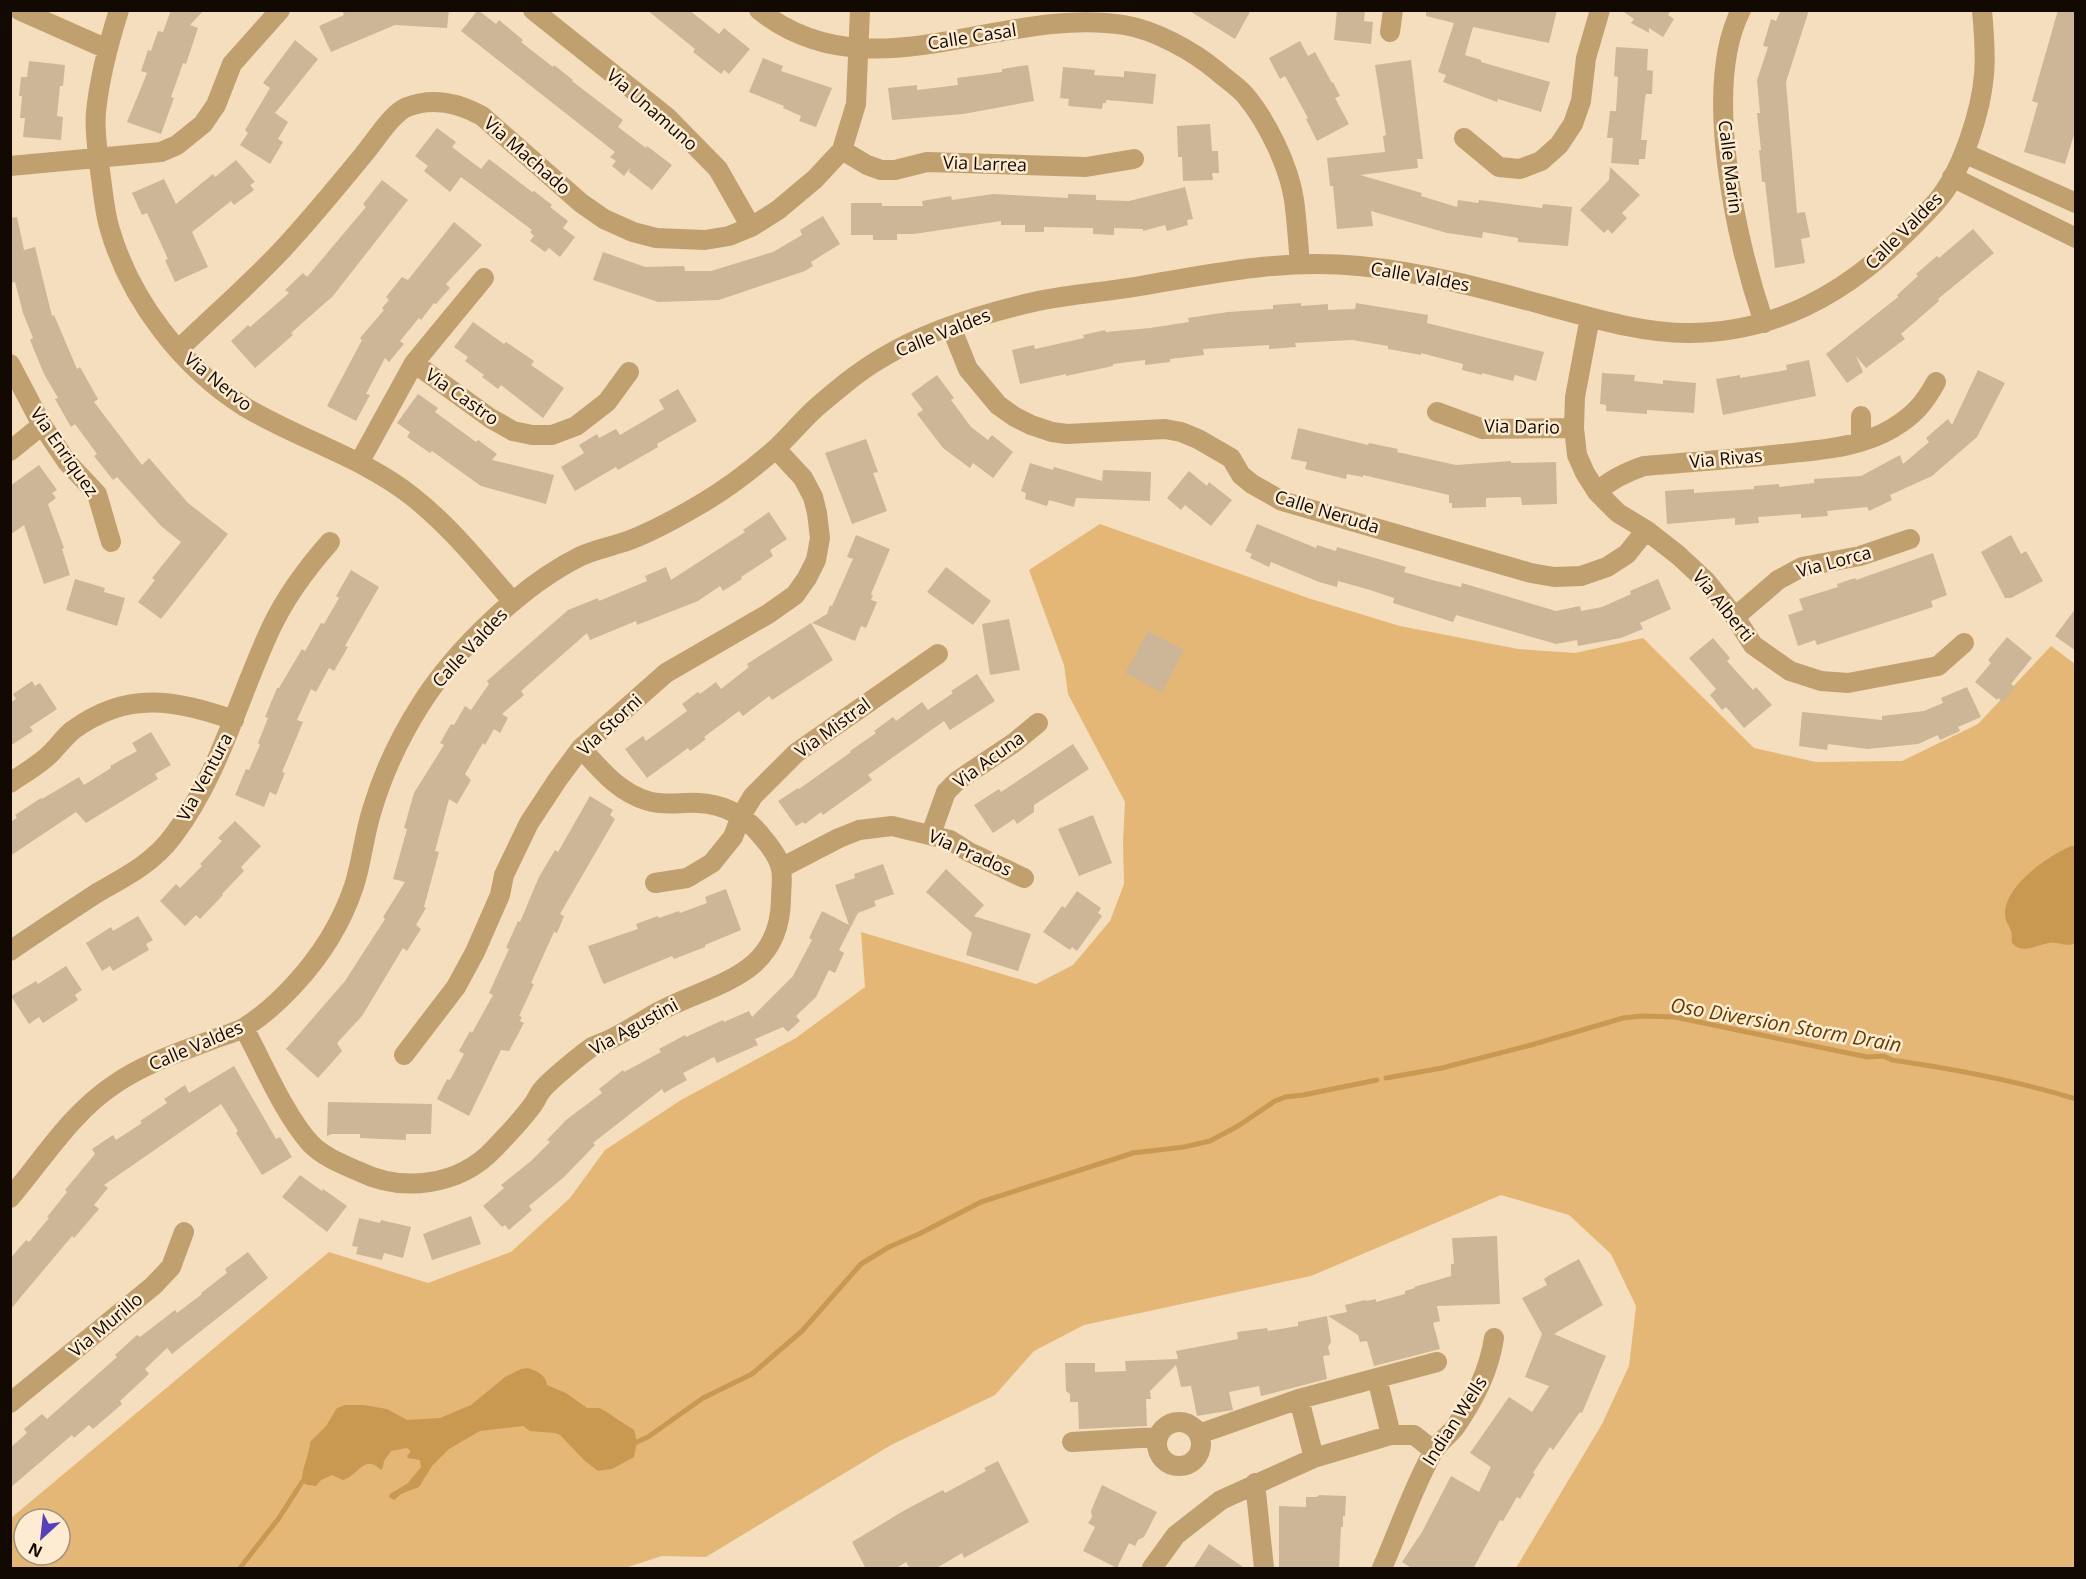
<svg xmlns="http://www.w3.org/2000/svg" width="2086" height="1579" viewBox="0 0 2086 1579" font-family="'Open Sans',sans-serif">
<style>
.green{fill:#e4b776;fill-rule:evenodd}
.water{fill:#c99952}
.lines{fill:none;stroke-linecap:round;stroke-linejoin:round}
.stream{stroke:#c99952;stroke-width:5}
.building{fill:#ccb697}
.minor{stroke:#c1a070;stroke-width:20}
.labels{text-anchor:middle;stroke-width:5;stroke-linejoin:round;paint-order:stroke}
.street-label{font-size:18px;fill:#120a02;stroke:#feecd2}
.water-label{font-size:20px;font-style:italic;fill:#603f03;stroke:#feecd2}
</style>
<rect width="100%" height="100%" fill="#f5debe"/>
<path class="green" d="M1100,524L1311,599L1400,626L1518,649L1575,653L1643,638L1754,748L1816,762L1902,761L1978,724L2051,646L2075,664V1568H1516L1602,1424L1629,1366L1636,1306L1611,1254L1569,1215L1501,1195L1311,1276L1084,1325L1034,1351L995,1395L891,1445L706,1557L662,1556L625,1568H11V1518L329,1252L428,1283L511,1252L570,1198L605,1150L681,1100L796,1038L865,987L861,932L1036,984L1073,965L1110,921L1124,884L1123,842L1125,802L1068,694L1064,665L1029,570ZM24,1519H60V1555H24Z"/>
<path class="water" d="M2071,846H2075V943C2065,948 2059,941 2049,943C2038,944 2023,955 2013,944C2010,941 2013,936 2011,931C2009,925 2005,921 2005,914C2005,885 2048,856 2071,846Z
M528,1368C537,1371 546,1375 547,1385L566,1393L587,1408H599L605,1411L634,1430L637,1442L634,1457L612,1469L598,1471L585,1461L560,1435L555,1433L530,1431L523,1426L480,1431L449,1449L432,1466L419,1487L401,1494L394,1500L389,1497L390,1494L408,1483L421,1467L420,1460L408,1458L407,1456L411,1451L407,1448L391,1451L384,1461L383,1467L381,1470C364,1453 359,1475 343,1480L332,1475L321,1480L316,1486L307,1485L302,1482C301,1469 310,1454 310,1442L326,1426L337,1408L345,1405H363L387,1409L407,1420L440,1418L471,1405L505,1377L521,1369Z"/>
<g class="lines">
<path class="stream" d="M1386,1078L1442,1068L1531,1045L1623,1018L1641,1016L1675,1017L1867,1057L1884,1056L1892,1060C1954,1069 2015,1080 2076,1099
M632,1441L637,1442L648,1437L703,1398L752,1374L802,1331L861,1264L889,1247L919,1234L981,1202L1133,1153L1184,1147L1210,1141L1238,1126L1275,1101L1285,1097L1303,1095L1377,1080
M240,1568L279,1518L302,1482L306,1479"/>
</g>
<path class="building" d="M171,10H204L190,25L198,28L186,64L183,63L171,97L174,98L161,134L127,122L147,73L141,71L148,50L151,51L158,31L163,32Z
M342,10H449L447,28L395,25L331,52L319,26L344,15Z
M478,10L496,24L499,20L523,40L521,42L553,67L554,65L573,80L572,81L623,120L618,127L646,148L647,146L672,165L652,190L629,172L630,168L624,176L612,166L616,161L610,157L615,152L461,31Z
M647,10H689L719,34L724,28L750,49L729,74L724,70L721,74L693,52L695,49Z
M1188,10H1251L1235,39Z
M1337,10H1365L1364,21L1373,22L1371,44L1334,40Z
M1426,10H1557L1549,43L1473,27L1465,55L1481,60V62L1550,82L1541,112L1498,99L1497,102L1443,82L1446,75L1438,72L1454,23L1426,16Z
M1621,10H1671L1668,15L1674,19L1663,37L1649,28V33L1631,23L1634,19Z
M1781,10H1809L1786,82L1797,213L1805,212L1810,237L1801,239L1805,263L1775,268L1765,182H1762L1759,150H1761L1757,113H1760L1757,80L1768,47L1763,46L1771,19L1776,21Z
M2058,10H2076V128L2065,164L2024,152L2038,103L2032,101Z
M295,40L318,59L275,113L288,122L278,139L283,142L270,164L240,145L248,133L245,130L270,88L263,83Z
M1300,41L1308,56L1315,52L1332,83L1333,82L1340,96L1335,98L1349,124L1317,141L1306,119L1308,118L1285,76L1280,79L1269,58Z
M1616,47L1648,49L1647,70L1653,71L1652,94H1646L1645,99L1641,140H1647L1645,159H1639V165L1611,163L1613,138H1607L1610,111H1616L1618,77L1614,76Z
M763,58L783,66L781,71L832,88L816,127L799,121L801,116L783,108L784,106L749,92Z
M1411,60L1423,159H1417L1418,168L1360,175L1422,193L1421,196L1457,207L1458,200L1478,203L1479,200L1542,208L1543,204L1572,207L1568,246L1518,242V238L1483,232L1482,238L1447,233L1371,211L1373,226L1337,229L1333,186H1330L1327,158L1385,152L1383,136L1386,135L1375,65Z
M29,61L65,65L63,86H60L57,116L63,117L61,140L23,137L25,118H20L22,96H19L21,77H27Z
M1028,65L1034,101L963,114L892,120L888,88L917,85V90L958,85L957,78L1002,72V69Z
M1063,67L1095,70L1094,75L1124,77V71L1156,74L1153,104L1106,100V103H1103L1102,109L1068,106L1069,99L1060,98Z
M1210,124L1212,151H1218L1219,173H1212L1213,180L1183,181L1182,157H1178L1177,126Z
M437,128L456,142L452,147L481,169L489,159L532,192L534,191L552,205L550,207L568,221L563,228L575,237L560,257L549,248L545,252L530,241L534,236L530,232L532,230L461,177L450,192L424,171L428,166L415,156Z
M236,160L255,182L250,185L254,190L234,205L231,201L192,232L208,267L175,282L165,260L168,259L147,213L142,215L132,193L164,179L176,204L213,174L215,177Z
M1610,167L1640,195L1622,213L1627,218L1612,234L1608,229L1604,233L1580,210L1609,180Z
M382,180L408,200L333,296L291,333L293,335L255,368L231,341L248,325L250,327L289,293L285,290L303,273L307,277L366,207L363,204Z
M1185,187L1193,219L1187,220L1188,225L1167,231L1165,225L1143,231V229L1114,228V235L1093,234V228L1044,227V232H1025V225H1001V221L914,234H897V240H873V235H851V203H882V206H923L922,201L951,196L952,200L993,194L1068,198V194L1096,195V200L1129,201Z
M823,216L840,244L811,262L813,266L805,271L719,300L658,302L593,280L603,252L645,267L684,266L685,271H711L773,252L802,235L800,230Z
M17,217L24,250L35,247L52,316L54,315L77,369L80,367L98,399L94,402L142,465L149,458L188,503L228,534L161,619L138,602L155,580L152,578L181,542L161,526L117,477L113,480L94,456L97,454L75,424L71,427L55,399L58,398L44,374L30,340L33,338L23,313L15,282L10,283V218Z
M454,222L482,245L446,284L450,288L436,304L434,303L421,320L419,318L400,341L404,344L389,362L385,358L366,394L370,395L356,421L327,406L362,340L360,338L384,310L382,308L389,300L386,297L402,277L408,280Z
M1973,229L1994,253L1938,299L1939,301L1901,334L1905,339L1866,368L1856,356L1863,372L1847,383L1826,354L1898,297L1897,295L1918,276L1916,274L1937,256L1939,258Z
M1301,303V306L1328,304V310L1355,309L1356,303L1428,315L1427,323L1544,352L1536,381L1515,375L1513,381L1482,373V375L1462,370L1463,364L1421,353V355L1388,349V346L1352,340L1295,343L1296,347L1269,349V345L1203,349L1204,355L1170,359V362L1145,365V360L1113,364V366L1066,376V374L1020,384L1012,350L1034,345L1035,349L1084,338L1083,335L1105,330L1106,332L1150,328L1189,322L1188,318L1228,312L1273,309V305Z
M473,322L504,344L506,342L534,361L531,365L564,388L543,418L501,385L498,389L482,377L484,375L465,361L468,357L454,347Z
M1809,360L1816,396L1723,415L1716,379L1740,375V378L1787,370L1786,365Z
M1978,370L2005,383L1977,437L1932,476L1890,495L1892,500L1869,511L1867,507L1827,511L1828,516L1801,518V514L1758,517L1759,523L1735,525V518L1667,524L1665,491L1694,489V493L1754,489V486L1779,484V487L1814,483V479L1861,476L1900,455L1903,464L1929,442L1926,438L1948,419L1952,425Z
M1602,373L1635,375L1634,381L1663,384V380L1696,383L1694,413L1647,410V414L1606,411V405L1600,404Z
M937,375L954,398L951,400L971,427L988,440L992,435L1013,452L993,478L973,463L970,468L943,448L917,414L923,410L911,394Z
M678,389L697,421L657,444L658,447L618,470L616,467L575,491L561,467L584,453L579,445L597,434L599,438L616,429L620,435L664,409L659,400Z
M418,394L438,408L435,412L476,442L478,440L497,454L492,460L554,475L546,504L481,486L432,451L430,453L407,437L410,432L397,423Z
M1298,428L1368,445L1369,443L1398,449L1397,452L1456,465L1511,461V463L1556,462L1557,504L1522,505L1521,498L1520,497L1486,498V507L1452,508V503H1449V495L1363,475V477L1347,474L1346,479L1305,469L1307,462L1291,459Z
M866,439L878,472L873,473L887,511L852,524L825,453Z
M1030,463L1053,470L1054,467L1102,481L1103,470L1151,472L1150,501L1076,498L1074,507L1049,500L1047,506L1025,499L1026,493L1021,491Z
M39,465L57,490L52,493L56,498L48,504L64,548L62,549L70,575L44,584L24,525L10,535V486Z
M1189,471L1207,486L1209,482L1232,500L1211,526L1185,505L1181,510L1167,498Z
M769,512L787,539L770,550L773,556L741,577L742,579L723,591L720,586L698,601L637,625L636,621L590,640L587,633L521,691L524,695L502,714L508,718L500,733L494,729L485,745L483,743L465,774L471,780L457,804L449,799L435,851L439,852L424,907L426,908L416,925L421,929L407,951L403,948L362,1016L337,1043L342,1051L318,1078L286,1049L345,981L385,919L383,917L405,882L393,879L407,829L404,828L414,793L444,745L440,743L451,724L454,725L465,706L471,710L489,684L487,681L568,610L598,598L599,601L647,581L645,576L666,567L671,580L745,532L743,530Z
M1257,524L1316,548L1317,545L1336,551L1337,547L1406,567L1404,572L1436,581L1461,587L1462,583L1556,611L1580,606L1581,611L1602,607L1631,594L1630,591L1658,579L1671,609L1640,623L1643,629L1621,638L1578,646L1577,640L1556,644L1456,615L1453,622L1393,603L1394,598L1370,590L1338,581L1337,587L1319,582L1271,562L1269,567L1250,558L1252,554L1245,551Z
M856,535L890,549L871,594L873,595L871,600L877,602L866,628L861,626L855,641L812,623L827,614L830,605L832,606L853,559L847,557Z
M2011,535L2021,554L2026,551L2043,581L2011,598H2005L1981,552Z
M1933,553L1947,595L1931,601L1933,607L1817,645L1815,640L1798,646L1788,615L1803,610L1799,599L1838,587L1837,584L1855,578L1856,580Z
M946,567L991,601L973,625L927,592Z
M351,570L379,587L345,646L348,647L334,671L329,668L316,692L311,689L297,720L303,722L282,772L285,773L276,795L270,792L264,807L235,795L246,769L249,770L260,745L258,743L268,718L265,717L277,688H279L302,649L305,651L321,623L324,624L339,598L336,596Z
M75,579L105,588L104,592L125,598L117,626L66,610Z
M2076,608V651L2055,636Z
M1009,619L1020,670L990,675L982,624Z
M811,623L833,660L772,700L769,696L743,716L739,711L704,737L706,739L690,751L688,748L647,778L625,749L643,736L646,741L687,711L682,704L698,692L700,694L716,682L721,689L749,667L747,664Z
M1148,631L1184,650L1162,693L1125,673Z
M2007,637L2032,658L2011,684L2015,687L2003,702L1998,698L1997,700L1975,682L1991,663L1988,660Z
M1713,638L1730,658L1727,661L1753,690L1756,687L1772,705L1744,728L1726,707L1722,710L1710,695L1716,689L1689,658Z
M977,674L995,701L950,730L944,721L868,775L872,780L823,815L821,812L805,824L803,822L796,826L778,801L798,788L799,789L851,752L850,751L876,733L874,731L893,717L896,721L922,702L928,710L953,693L951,691Z
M32,681L35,686L40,683L57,709L30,727L33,731L10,746V703L16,699L13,694Z
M1967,687L1981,717L1958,727L1960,731L1940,740L1938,735L1918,744L1867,749L1828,744L1827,750L1799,746L1802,712L1882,720V716L1924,711L1943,703L1941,698Z
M151,732L171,765L155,774L158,779L86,823L76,812L10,856V822L17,818L15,815L41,798L42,799L79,777L84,785L111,768L110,766L137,751L132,743Z
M1073,744L1089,769L1034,805V812L1017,824L1014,819L993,833L974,805L999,789L1001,792Z
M590,796L613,810L610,815L615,819L560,914L564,916L557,933L554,932L531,983L534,984L519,1016L522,1017L520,1021L524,1023L509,1051L501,1050L469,1116L437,1099L447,1079L450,1080L464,1054L459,1051L470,1031L472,1033L493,995L489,993L509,949L506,948L518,921L520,922L539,877L555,850L558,852Z
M1093,815L1112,863L1079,876L1058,829Z
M235,821L261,846L241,867L244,871L222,894L223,895L200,919L196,915L185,926L160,901L176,884L180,888L202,866L200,864L222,841L218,838Z
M883,864L894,894L874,901L876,906L858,913L839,950L844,953L835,973L829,970L816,997L796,1016L800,1021L788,1032L783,1027L755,1039L758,1045L717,1063L714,1057L683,1073L687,1080L664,1093L662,1089L593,1143L595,1145L564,1177L529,1206L532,1210L509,1230L505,1225L502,1227L483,1206L504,1188L501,1185L531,1161L550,1142L547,1140L566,1120L602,1093L599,1089L623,1070L624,1072L661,1052L659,1049L685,1035L686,1037L723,1020L724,1022L749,1011L752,1017L793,976L812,940L809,938L822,911L849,925L835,885L855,878L854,874Z
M946,869L984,905L974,916L1031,934L1018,971L966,955L972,933L926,892Z
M726,889L741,930L705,945V947L674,959L672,956L604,984L602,981L588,946L638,929L636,924L658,916L659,918L679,911L680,913L707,903L705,897Z
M1077,891L1101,908L1098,913L1102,916L1077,951L1072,947L1070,950L1043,932L1062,906L1065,908Z
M138,916L153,940L146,944L149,950L113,971L110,966L102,971L86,943L111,927L113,931Z
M66,966L82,990L75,995L78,1000L43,1023L39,1017L29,1024L11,996L36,981L38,984Z
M234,1066L276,1139L280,1137L292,1157L262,1175L236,1133L238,1131L221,1104L104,1185L108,1188L94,1205L99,1209L74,1238L72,1236L10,1310V1259L26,1240L29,1242L49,1218L47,1217L67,1192L65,1190L95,1154L92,1149L113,1135L116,1140L142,1123L140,1121L167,1103L164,1099L185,1085L189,1093Z
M328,1102L432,1104L431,1134H406V1140L360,1138V1134H332L327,1136Z
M300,1175L322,1191L323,1189L347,1206L327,1232L282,1197Z
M471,1216L481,1244L432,1260L423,1234Z
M359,1218L380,1223L381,1220L411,1227L403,1258L384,1253L382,1260L356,1254L358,1247L352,1246Z
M1497,1236L1500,1304L1437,1306L1440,1321L1433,1323L1440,1349L1374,1366L1367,1341L1360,1342L1358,1335L1328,1316L1347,1312L1345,1305L1365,1300L1366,1301L1376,1299V1302L1405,1294V1291L1415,1288L1414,1287L1451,1276V1264H1454L1452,1238Z
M248,1252L268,1278L172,1354L167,1348L145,1369L149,1374L120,1401L122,1404L93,1429L89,1425L74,1438L72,1435L10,1488V1448L27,1433L24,1429L42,1414L47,1419L117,1357L115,1355L137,1335L140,1337L175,1310L177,1313L202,1294L201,1293L227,1273L225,1269Z
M1579,1259L1603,1305L1554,1334L1606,1356L1582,1413L1580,1412L1553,1450L1550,1447L1533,1473L1535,1474L1520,1499L1517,1497L1503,1521L1500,1520L1473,1569H1413L1402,1562L1422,1532L1451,1476L1479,1492L1491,1467L1470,1453L1509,1397L1532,1412L1549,1386L1525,1377L1542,1334L1522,1298L1547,1285L1544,1279L1548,1276Z
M1327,1316L1331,1342L1328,1347L1330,1355L1323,1356L1327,1379L1261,1396L1259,1386L1229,1392L1233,1410L1197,1416L1191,1386L1181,1387L1176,1365L1150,1391L1151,1399H1146L1147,1426L1079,1429L1078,1402H1070V1394L1066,1391L1065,1363H1095V1372L1126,1371L1125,1361L1178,1359L1176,1351L1238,1339L1237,1332L1267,1328L1268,1331L1298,1326V1322Z
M998,1461L1029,1522L964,1558L962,1553L935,1569H910L906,1562L895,1569H866L852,1542L905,1510L943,1490L945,1493L986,1471L984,1468Z
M1102,1485L1157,1512L1144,1537L1138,1540L1135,1546L1129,1543L1117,1568L1083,1551L1095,1527L1088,1523L1092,1517L1091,1511Z
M1319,1495L1346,1496L1345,1516H1343V1527H1341L1339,1569H1279V1506L1306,1507V1497H1317Z
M1209,1544L1221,1552L1246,1569H1193Z"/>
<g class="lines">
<path class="minor" d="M19,10L107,49
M119,10C109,42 99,80 96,112C94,131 98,153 100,171C103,190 104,211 110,230C131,301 182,367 245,407C300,440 363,457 413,497C452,528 481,565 513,602
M533,10L667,117L718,169L751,227
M759,10C869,98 1002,5 1124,25C1155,30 1193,51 1217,71C1226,79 1237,86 1245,95C1267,121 1289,166 1294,200C1297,221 1298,243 1300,264
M1741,10C1701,88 1737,243 1764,323
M1390,32L1393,10
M1464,138L1499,167L1520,169L1541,161L1559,145L1573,124L1581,101L1586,58L1600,10
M842,150L867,165L881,170H895L927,162L1086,167L1134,159
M1964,153L2076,203
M10,166L161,152L177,145L203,124L216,105L232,64L280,10
M1952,177L2076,238
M1590,317L1575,397L1574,428L1577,455L1585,473L1597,492L1618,513L1646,530L1678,555L1706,581L1735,617L1753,645L1790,671L1821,681L1848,683L1938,666L1964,643
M951,327L968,369L998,405L1015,417L1031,425L1052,432L1067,434L1165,429L1181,432L1198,439L1231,458L1241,475L1252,484L1282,501L1531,573L1554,577L1581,576L1607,567L1627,554L1646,530
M178,350C212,317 248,286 281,251C310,220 337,187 364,154C376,140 391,114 407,107C433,97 459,103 482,116L581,203L604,219L633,232L656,238L705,240L729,236L751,227L778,210L815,179L842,150L856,104L860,10
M414,363L490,418L513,431L532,435H552L576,426L607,402L629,372
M10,364L42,425L67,462L97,494L111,542
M1437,412L1483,429L1574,428
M1861,441V416
M10,451L42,425
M359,463L414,363L484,278
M1597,492C1611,479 1626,472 1644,466C1690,462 1736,459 1782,454C1818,450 1860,448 1893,428C1914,415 1924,404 1936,382
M1735,617L1778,580L1802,567L1860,556L1910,539
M10,783C23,774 37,766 48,756C57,748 64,737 73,730C128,690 175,700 234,720
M931,834L946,792L957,781L1015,742L1038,723
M781,868L839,838L859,830L892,826L950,840L969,852L1024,878
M655,883L687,878L712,863L733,837L741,816L753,796L796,753L938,654
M10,951C39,931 68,912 97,893C125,877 153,863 173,836C220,774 238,698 271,628C286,596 307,568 330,542
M244,1028C263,1063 284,1114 310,1143C322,1156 342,1164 358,1171C402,1193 459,1186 494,1149C507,1135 523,1119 534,1103C537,1099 539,1093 542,1090C549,1081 583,1053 592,1047C598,1044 605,1042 611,1039C625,1032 638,1024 651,1016C707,983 780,981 781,899C781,890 783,878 781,869C779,858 770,846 763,838C747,817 725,804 698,803C681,802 665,806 648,801C618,792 601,770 581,748
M404,1055L456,987L475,952L500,895L504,875L529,823L558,779L581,748L666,673L768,614L795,595L807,578L816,560L820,538L817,513L813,497L803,478L776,449
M10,1198C44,1158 71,1113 115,1084C144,1064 177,1053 209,1041C221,1036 235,1033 245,1027C263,1016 280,1000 294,985C320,957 342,922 354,886C362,861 364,835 372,810C383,773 400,737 421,704C456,649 522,585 581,556C596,549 614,546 630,540C654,531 677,518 699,505C725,490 750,471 772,452C789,437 802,420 818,406C838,389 858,372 880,359C927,330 984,313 1038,301C1071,294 1106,292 1140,286C1212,274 1285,258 1359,266C1423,272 1486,289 1548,306C1593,318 1641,333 1688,333C1775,333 1845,294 1905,234C1917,222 1931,209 1941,196C1963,167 1981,111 1984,75C1986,54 1984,32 1982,10
M1377,1378L1391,1435
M1299,1399L1314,1458
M10,1403L153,1286L171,1267L184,1232
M1157 1444a22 22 0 1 1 44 0a22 22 0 1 1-44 0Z
M1199,1434L1299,1399L1437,1362
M1072,1442L1157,1437
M1255,1483L1264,1568
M1152,1568L1176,1535L1221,1500L1314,1458L1391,1435H1414L1433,1450
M1382,1568C1399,1530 1412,1490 1432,1454C1437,1443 1449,1436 1456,1426C1475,1398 1489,1371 1494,1338"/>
</g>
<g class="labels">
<g class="street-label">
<text transform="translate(972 37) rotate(-9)" y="6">Calle Casal</text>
<text transform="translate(652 110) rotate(41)" y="6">Via Unamuno</text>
<text transform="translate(527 156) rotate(41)" y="6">Via Machado</text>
<text transform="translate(985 164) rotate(2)" y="6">Via Larrea</text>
<text transform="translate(1730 167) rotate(83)" y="6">Calle Marin</text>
<text transform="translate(1904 231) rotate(-45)" y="6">Calle Valdes</text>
<text transform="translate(1420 277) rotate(10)" y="6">Calle Valdes</text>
<text transform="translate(943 333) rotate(-22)" y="6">Calle Valdes</text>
<text transform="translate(218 382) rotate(39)" y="6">Via Nervo</text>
<text transform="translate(462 397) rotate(35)" y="6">Via Castro</text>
<text transform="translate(1522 427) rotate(1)" y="6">Via Dario</text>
<text transform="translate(64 452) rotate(55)" y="6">Via Enriquez</text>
<text transform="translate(1726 459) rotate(-5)" y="6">Via Rivas</text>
<text transform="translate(1327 512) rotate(17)" y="6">Calle Neruda</text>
<text transform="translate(1834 562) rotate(-15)" y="6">Via Lorca</text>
<text transform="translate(1723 606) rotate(51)" y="6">Via Alberti</text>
<text transform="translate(470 648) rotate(-47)" y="6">Calle Valdes</text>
<text transform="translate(610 725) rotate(-43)" y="6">Via Storni</text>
<text transform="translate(833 728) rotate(-36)" y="6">Via Mistral</text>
<text transform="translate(989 760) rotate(-36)" y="6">Via Acuna</text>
<text transform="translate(205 777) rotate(-62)" y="6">Via Ventura</text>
<text transform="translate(970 853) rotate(24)" y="6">Via Prados</text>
<text transform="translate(634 1027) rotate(-29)" y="6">Via Agustini</text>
<text transform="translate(196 1046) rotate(-23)" y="6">Calle Valdes</text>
<text transform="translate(106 1325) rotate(-40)" y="6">Via Murillo</text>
<text transform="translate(1455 1421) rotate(-57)" y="6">Indian Wells</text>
</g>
<g class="water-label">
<text transform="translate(1786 1025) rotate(10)" y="7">Oso Diversion Storm Drain</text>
</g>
</g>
<rect width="2086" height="1579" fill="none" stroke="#120a02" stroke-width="24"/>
<g transform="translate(42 1537) rotate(207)"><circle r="28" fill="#feecd2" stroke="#a0927f" stroke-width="1.5"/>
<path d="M0-4.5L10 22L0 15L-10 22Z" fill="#5741b9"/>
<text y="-9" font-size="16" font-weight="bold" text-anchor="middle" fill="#120a02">N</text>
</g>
</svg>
